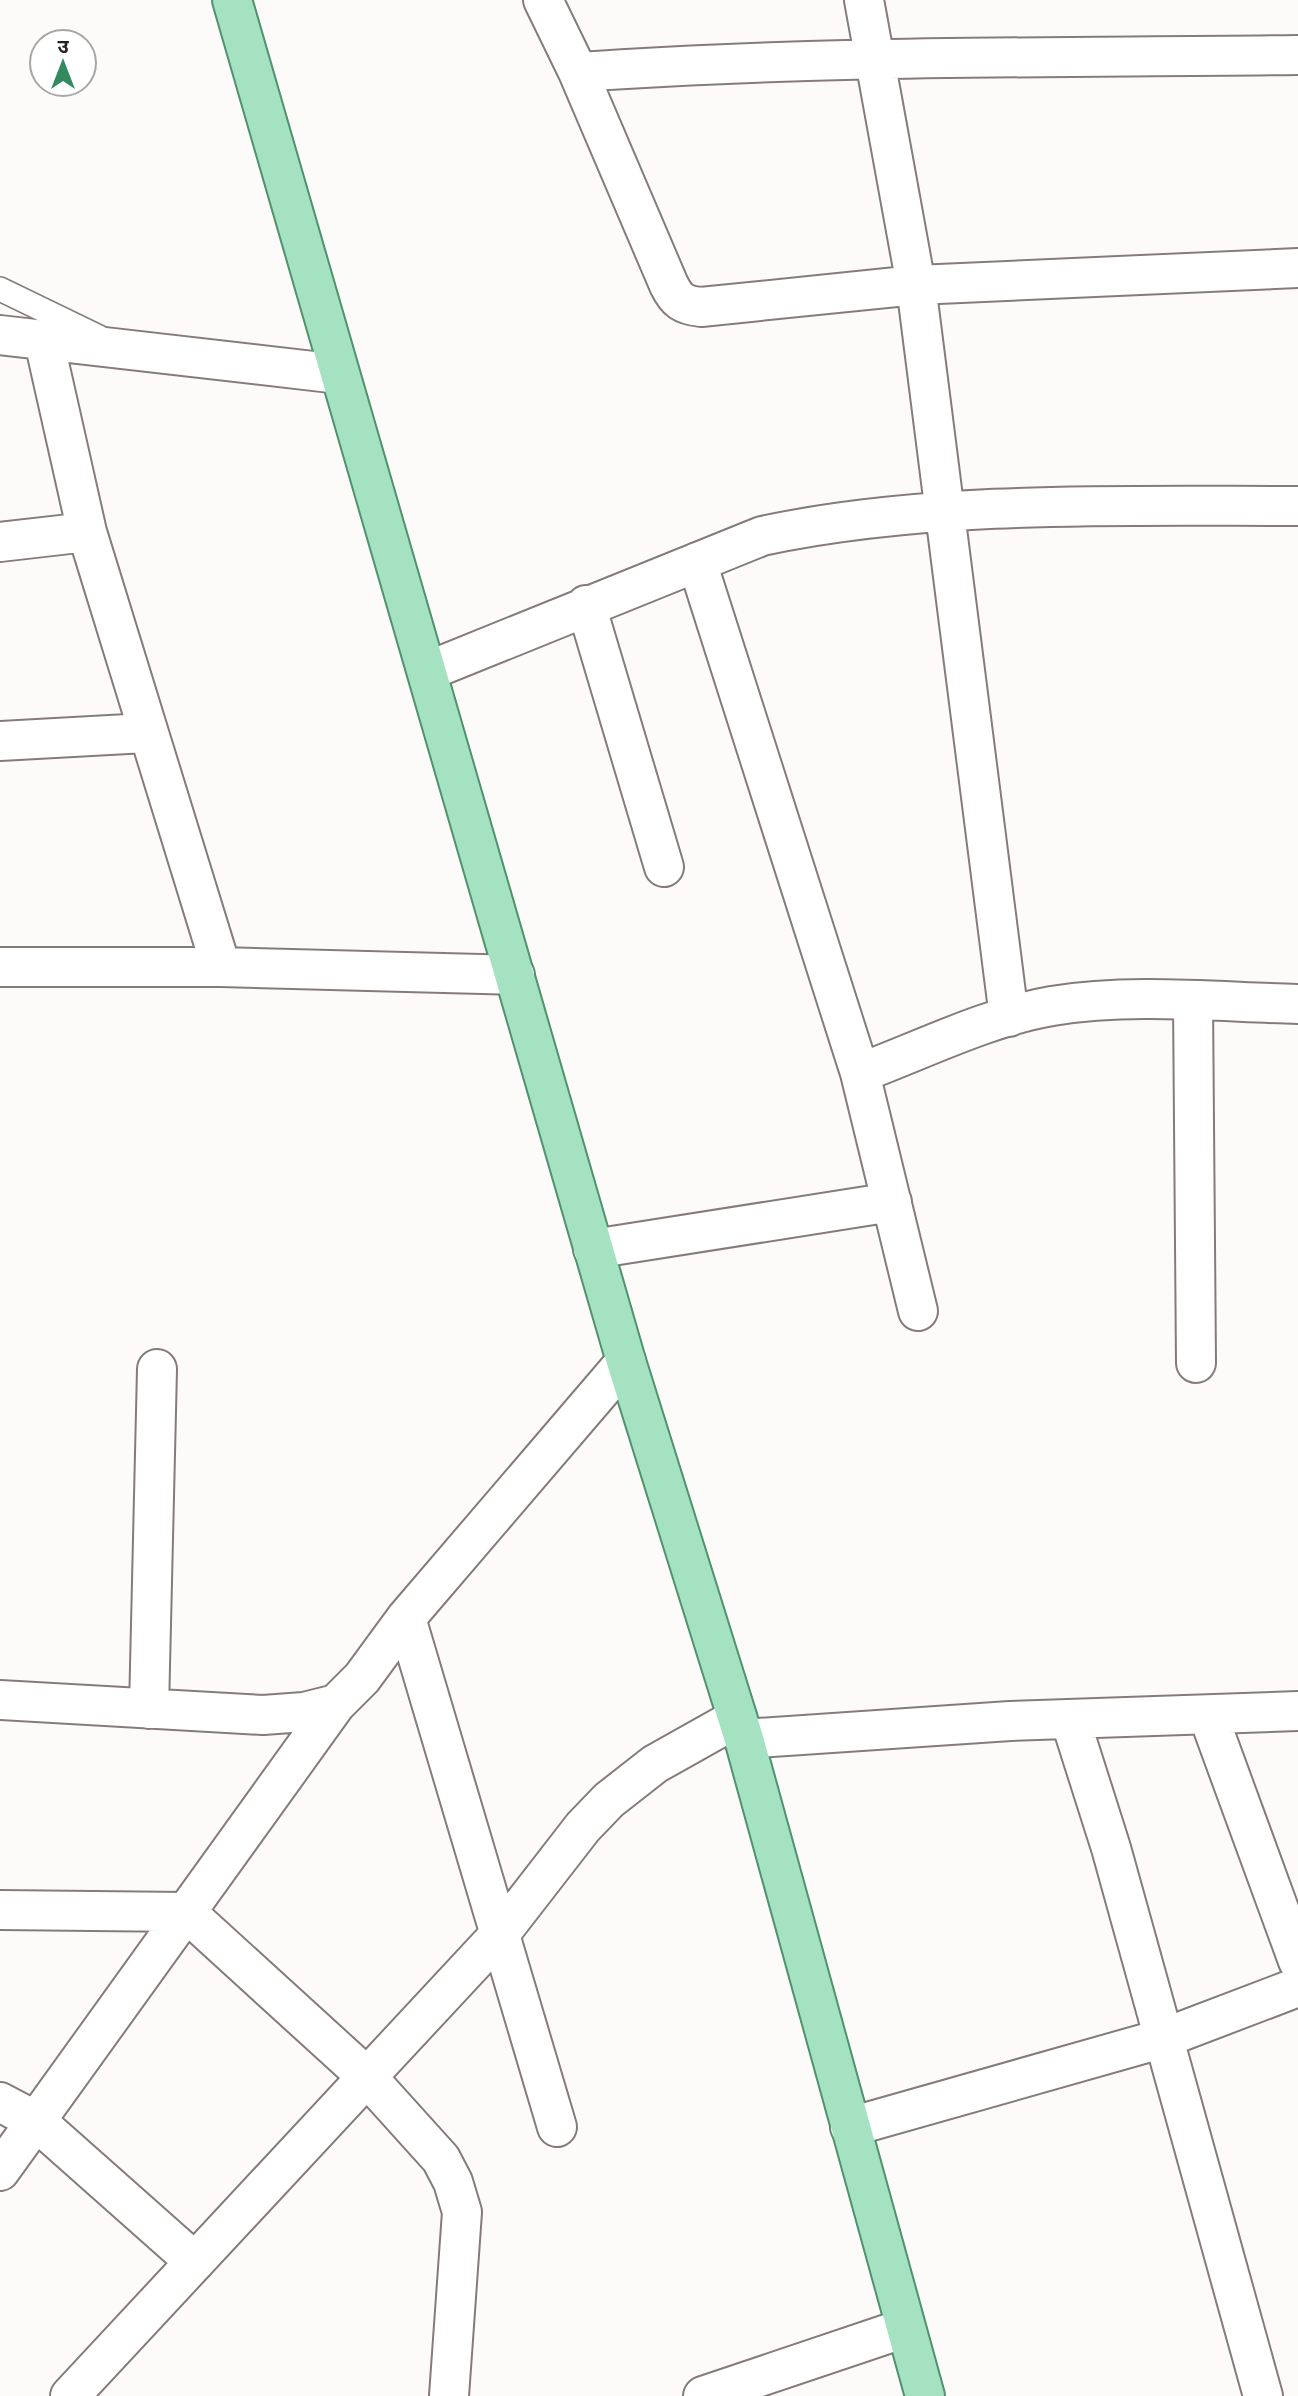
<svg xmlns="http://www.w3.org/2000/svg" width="1298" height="2396" viewBox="0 0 1298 2396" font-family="'Archivo Narrow','Noto Sans Devanagari',sans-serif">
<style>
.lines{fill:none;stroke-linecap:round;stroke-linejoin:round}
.lane-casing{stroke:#877b79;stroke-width:26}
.street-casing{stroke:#877b79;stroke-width:42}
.primary-casing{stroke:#50926e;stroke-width:42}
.lane{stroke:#fff;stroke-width:23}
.street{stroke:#fff;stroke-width:38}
.primary{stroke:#a4e2c1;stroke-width:38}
</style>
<rect width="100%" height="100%" fill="#fdfbfa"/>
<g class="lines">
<defs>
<path id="lane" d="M0,289L99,337"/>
<path id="street" d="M543,0L578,72L669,285C677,301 683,305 701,307L916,285L1298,268
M864,0L916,285L1009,1017
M578,72C818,55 1058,58 1298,55
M0,335L339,374
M44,341L87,532L221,967
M0,542L87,532
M697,562L860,1073L918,1311
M586,605L664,867
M428,671L762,536C930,500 1125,506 1298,506
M0,741L146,733
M0,967H221L515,975
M1193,1002L1196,1363
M860,1073C922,1050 987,1017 1052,1006C1132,993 1217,1002 1298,1004
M593,1249L892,1202
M406,1618L557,2127
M0,1700L263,1715L304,1712L336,1704L362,1678L406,1618L626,1361
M149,1709L157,1369
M1208,1715L1298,1961
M1070,1719L1111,1848L1263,2396
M744,1739L1010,1721L1298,1711
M0,1910L186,1912L367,2077L441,2159L453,2182L462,2212L449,2396
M0,2102L36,2121L195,2262
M850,2127L1164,2038L1298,1987
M0,2171L336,1704
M70,2396L500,1934L583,1827L609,1800L655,1764L737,1718
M703,2396L905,2328"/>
<path id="primary" d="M232,0L626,1361L744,1739L925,2396"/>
</defs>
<use href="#lane" class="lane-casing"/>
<use href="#street" class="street-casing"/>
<use href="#primary" class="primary-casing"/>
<use href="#lane" class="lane"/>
<use href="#street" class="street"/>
<use href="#primary" class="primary"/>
</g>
<g transform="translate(63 63)"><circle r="33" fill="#ffffff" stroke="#a8a6a6" stroke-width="2"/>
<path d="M0-5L12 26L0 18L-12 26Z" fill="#338a5f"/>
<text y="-10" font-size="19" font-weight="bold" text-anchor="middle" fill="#262120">उ</text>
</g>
</svg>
